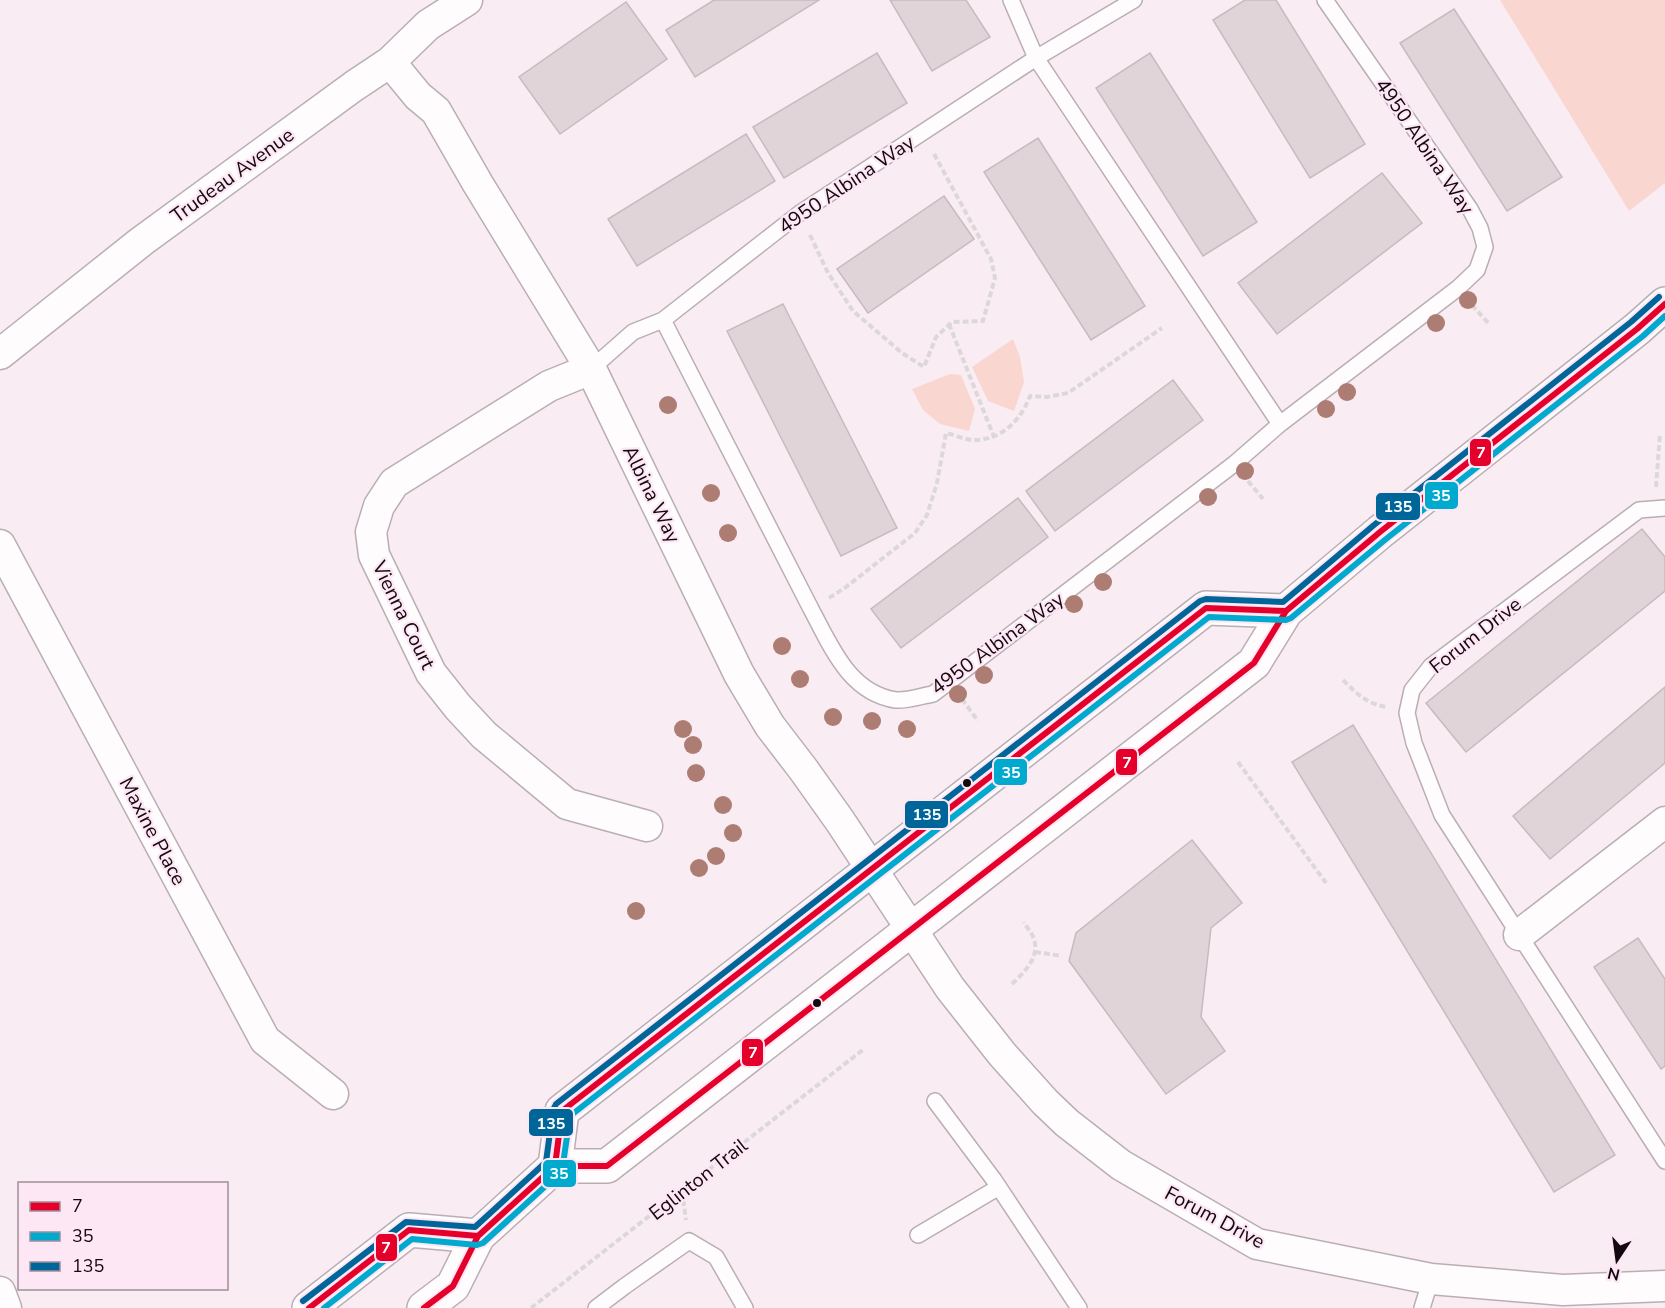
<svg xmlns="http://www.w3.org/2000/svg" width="1665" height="1308" viewBox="0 0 1665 1308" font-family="'Nunito Sans',sans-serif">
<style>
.green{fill:#fad6d0}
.building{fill:#e1d4d8;stroke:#c8babf;stroke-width:1.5}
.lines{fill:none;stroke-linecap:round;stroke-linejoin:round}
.service-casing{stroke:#baaeb5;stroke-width:18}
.minor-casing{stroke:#baaeb5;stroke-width:33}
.primary-casing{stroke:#baaeb5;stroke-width:36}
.path{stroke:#dcd8da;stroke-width:4;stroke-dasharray:6 3;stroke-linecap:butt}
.service{stroke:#fefcfd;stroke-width:15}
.minor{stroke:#fefcfd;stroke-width:30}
.primary{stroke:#fefcfd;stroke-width:33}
.bus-1-casing{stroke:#fee7f4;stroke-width:10}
.bus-2-casing{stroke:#fee7f4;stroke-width:10}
.bus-3-casing{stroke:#fee7f4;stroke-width:10}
.bus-1{stroke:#e4002b;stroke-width:6}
.bus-2{stroke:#00a9ce;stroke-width:6}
.bus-3{stroke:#069;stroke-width:6}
.tree{fill:#ad7d73}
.bus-dot{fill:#150910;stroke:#fee7f4;stroke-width:2}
.labels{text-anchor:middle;stroke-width:4.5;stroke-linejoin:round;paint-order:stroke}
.street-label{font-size:20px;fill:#150910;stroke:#fee7f4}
.line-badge{stroke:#fee7f4;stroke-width:2}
.badge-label{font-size:16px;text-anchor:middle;font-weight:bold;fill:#fff}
</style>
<rect width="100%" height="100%" fill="#f9ecf3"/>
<path class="green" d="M1500,0H1665V183L1629,211Z
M1013,339L1020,357L1024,382L1014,411L988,401L972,367Z
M950,374L961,375L975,409L969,431L940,424L923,410L912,389Z"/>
<path class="building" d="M714,0H819L695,77L666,30Z
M890,0H966L990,37L932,71Z
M1245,0H1276L1365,144L1310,178L1213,20Z
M626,2L667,59L560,134L519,77Z
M1454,9L1562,177L1507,211L1400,43Z
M877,53L907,103L784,178L753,127Z
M1150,53L1257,222L1203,256L1096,88Z
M746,134L775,181L637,266L608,219Z
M1038,138L1145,306L1091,340L984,172Z
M1382,173L1422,223L1277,334L1238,283Z
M944,196L974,239L868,313L837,269Z
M783,304L897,528L841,556L727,331Z
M1173,380L1203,420L1055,531L1026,491Z
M1018,498L1048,537L901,648L871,609Z
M1642,529L1665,557V591L1466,752L1426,703Z
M1665,687V763L1550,859L1513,816Z
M1353,725L1615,1155L1554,1192L1292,762Z
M1192,840L1242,903L1211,928L1201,1017L1225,1051L1166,1094L1069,961L1076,933Z
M1638,938L1665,979V1066L1661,1069L1594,967Z"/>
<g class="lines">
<defs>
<path id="service" d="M1011,0L1036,58L1280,424
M663,320L811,609C831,646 849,693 896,700C907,701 921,696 933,694L1234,464L1280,424L1458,288L1477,270L1485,247L1480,228L1470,209L1325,0
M591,369L633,332L663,320L800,213L1036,58L1134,0
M1665,508L1639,510L1431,666L1412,690L1407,713L1414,743L1442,815L1665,1161
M935,1101L994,1180L1079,1308
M918,1235L999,1187
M596,1308L625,1286L689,1241L716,1257L745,1308
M1422,1308L1431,1279"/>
<path id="minor" d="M390,62L418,96L436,111L478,184L591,369L739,674L770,726L803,769L840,821L950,988L1002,1054L1045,1102L1067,1123L1121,1165L1257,1244L1431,1279L1563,1290L1665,1286
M0,354L142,241L354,86L390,62L428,25L467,0
M591,369L549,386L394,483L379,506L371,532L374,555L431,673L458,707L484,735L567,804L647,826
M0,545L265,1040L333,1094
M1519,935L1665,822
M0,1292L6,1308"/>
<path id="primary" d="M555,1166H607L1254,663L1286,611L1380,532L1637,329L1665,304
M309,1308L409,1230L478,1236
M424,1308L453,1286L478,1236L555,1166L562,1111L1206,608L1286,611"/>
</defs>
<use href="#service" class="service-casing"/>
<use href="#minor" class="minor-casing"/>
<use href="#primary" class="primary-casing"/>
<path class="path" d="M810,235L828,273L853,311L902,353L924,367L936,337L952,322L983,321L995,278L991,259L933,152
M1472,305L1489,324
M949,324L994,437
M1248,481L1263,499
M1656,487L1660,434
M829,598L846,587L915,533L927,515L937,483L946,433C955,435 965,440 974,440C1002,440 1021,420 1030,396L1047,397L1068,393L1162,328
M1343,680C1357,694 1366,703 1386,707
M962,699L978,721
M1238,762L1326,883
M1035,952L1062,956
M1012,984C1024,972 1040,958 1034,939C1032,933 1027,928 1024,922
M682,1191L686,1220
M531,1308L864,1049"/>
<use href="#service" class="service"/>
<use href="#minor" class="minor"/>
<use href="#primary" class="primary"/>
<defs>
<path id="bus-1" d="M555,1166H607L1254,663L1286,611L1380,532L1637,329L1665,304
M309,1308L409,1230L478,1236
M424,1308L453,1286L478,1236L555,1166L562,1111L1206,608L1286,611"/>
<path id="bus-2" d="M324,1308L412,1239L477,1245L483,1243L562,1171L570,1116L1209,617L1286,620L1291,618L1386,539L1643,336L1665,316"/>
<path id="bus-3" d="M303,1301L406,1222L475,1227L546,1162L553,1110L556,1104L1200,601L1206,599L1283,602L1374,525L1631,322L1659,297"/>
</defs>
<use href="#bus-1" class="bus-1-casing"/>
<use href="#bus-2" class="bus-2-casing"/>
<use href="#bus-3" class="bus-3-casing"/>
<use href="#bus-1" class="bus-1"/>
<use href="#bus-2" class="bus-2"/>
<use href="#bus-3" class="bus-3"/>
</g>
<g class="tree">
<circle cx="1468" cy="300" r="9"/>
<circle cx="1436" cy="323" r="9"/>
<circle cx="1347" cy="392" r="9"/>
<circle cx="668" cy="405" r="9"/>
<circle cx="1326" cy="409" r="9"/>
<circle cx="1245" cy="471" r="9"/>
<circle cx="711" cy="493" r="9"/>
<circle cx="1208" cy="497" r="9"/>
<circle cx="728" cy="533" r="9"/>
<circle cx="1103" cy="582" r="9"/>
<circle cx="1074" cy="604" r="9"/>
<circle cx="782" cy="646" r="9"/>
<circle cx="984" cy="675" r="9"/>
<circle cx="800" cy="679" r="9"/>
<circle cx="958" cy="694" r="9"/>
<circle cx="833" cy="717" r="9"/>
<circle cx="872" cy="721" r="9"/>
<circle cx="683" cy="729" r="9"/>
<circle cx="907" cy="729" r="9"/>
<circle cx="693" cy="745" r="9"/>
<circle cx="696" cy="773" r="9"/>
<circle cx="723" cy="805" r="9"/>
<circle cx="733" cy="833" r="9"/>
<circle cx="716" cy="856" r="9"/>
<circle cx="699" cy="868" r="9"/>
<circle cx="636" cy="911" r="9"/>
</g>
<g class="bus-dot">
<circle cx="967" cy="783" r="5"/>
<circle cx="817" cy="1003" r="5"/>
</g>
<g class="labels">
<g class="street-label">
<text transform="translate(1425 146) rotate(56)" y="7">4950 Albina Way</text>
<text transform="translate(232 175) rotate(-36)" y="7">Trudeau Avenue</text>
<text transform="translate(846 184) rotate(-34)" y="7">4950 Albina Way</text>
<text transform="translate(652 494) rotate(64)" y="7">Albina Way</text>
<text transform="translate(404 615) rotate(64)" y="7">Vienna Court</text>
<text transform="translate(1475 635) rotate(-38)" y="7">Forum Drive</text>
<text transform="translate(997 643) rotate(-36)" y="7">4950 Albina Way</text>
<text transform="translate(153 831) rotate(62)" y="7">Maxine Place</text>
<text transform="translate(698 1179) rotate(-38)" y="7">Eglinton Trail</text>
<text transform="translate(1215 1217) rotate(28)" y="7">Forum Drive</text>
</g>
</g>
<g class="line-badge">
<rect x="1469" y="438" width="23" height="29" rx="6" fill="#e4002b"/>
<rect x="1424" y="481" width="35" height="29" rx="6" fill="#00a9ce"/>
<rect x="1375" y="492" width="46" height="29" rx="6" fill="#069"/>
<rect x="1115" y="748" width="23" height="28" rx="6" fill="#e4002b"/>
<rect x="993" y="758" width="35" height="28" rx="6" fill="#00a9ce"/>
<rect x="904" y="800" width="45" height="29" rx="6" fill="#069"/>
<rect x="741" y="1038" width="23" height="29" rx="6" fill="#e4002b"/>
<rect x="528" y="1108" width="46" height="29" rx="6" fill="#069"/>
<rect x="542" y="1159" width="35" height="29" rx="6" fill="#00a9ce"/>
<rect x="375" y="1233" width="23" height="29" rx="6" fill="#e4002b"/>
</g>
<g class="badge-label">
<text x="1481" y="458">7</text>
<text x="1441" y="501">35</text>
<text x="1398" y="512">135</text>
<text x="1127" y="768">7</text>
<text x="1011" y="778">35</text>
<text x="927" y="820">135</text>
<text x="753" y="1058">7</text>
<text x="551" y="1129">135</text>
<text x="559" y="1179">35</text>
<text x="386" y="1253">7</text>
</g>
<rect x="18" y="1182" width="210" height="108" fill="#fee7f4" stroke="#a18e99" stroke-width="1.5"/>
<rect x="30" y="1202" width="30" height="9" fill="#e4002b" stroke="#a18e99" stroke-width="1.5"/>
<text x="72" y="1212" font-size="18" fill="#150910">7</text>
<rect x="30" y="1232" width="30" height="9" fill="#00a9ce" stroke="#a18e99" stroke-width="1.5"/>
<text x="72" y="1242" font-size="18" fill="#150910">35</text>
<rect x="30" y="1262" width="30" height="9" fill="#006699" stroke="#a18e99" stroke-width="1.5"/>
<text x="72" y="1272" font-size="18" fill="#150910">135</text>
<g transform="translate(1617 1260) rotate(193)" stroke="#fee7f4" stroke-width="4.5" paint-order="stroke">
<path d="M0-4.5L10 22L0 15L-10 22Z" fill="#150910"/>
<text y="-9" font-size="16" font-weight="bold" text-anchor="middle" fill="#150910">N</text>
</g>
</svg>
